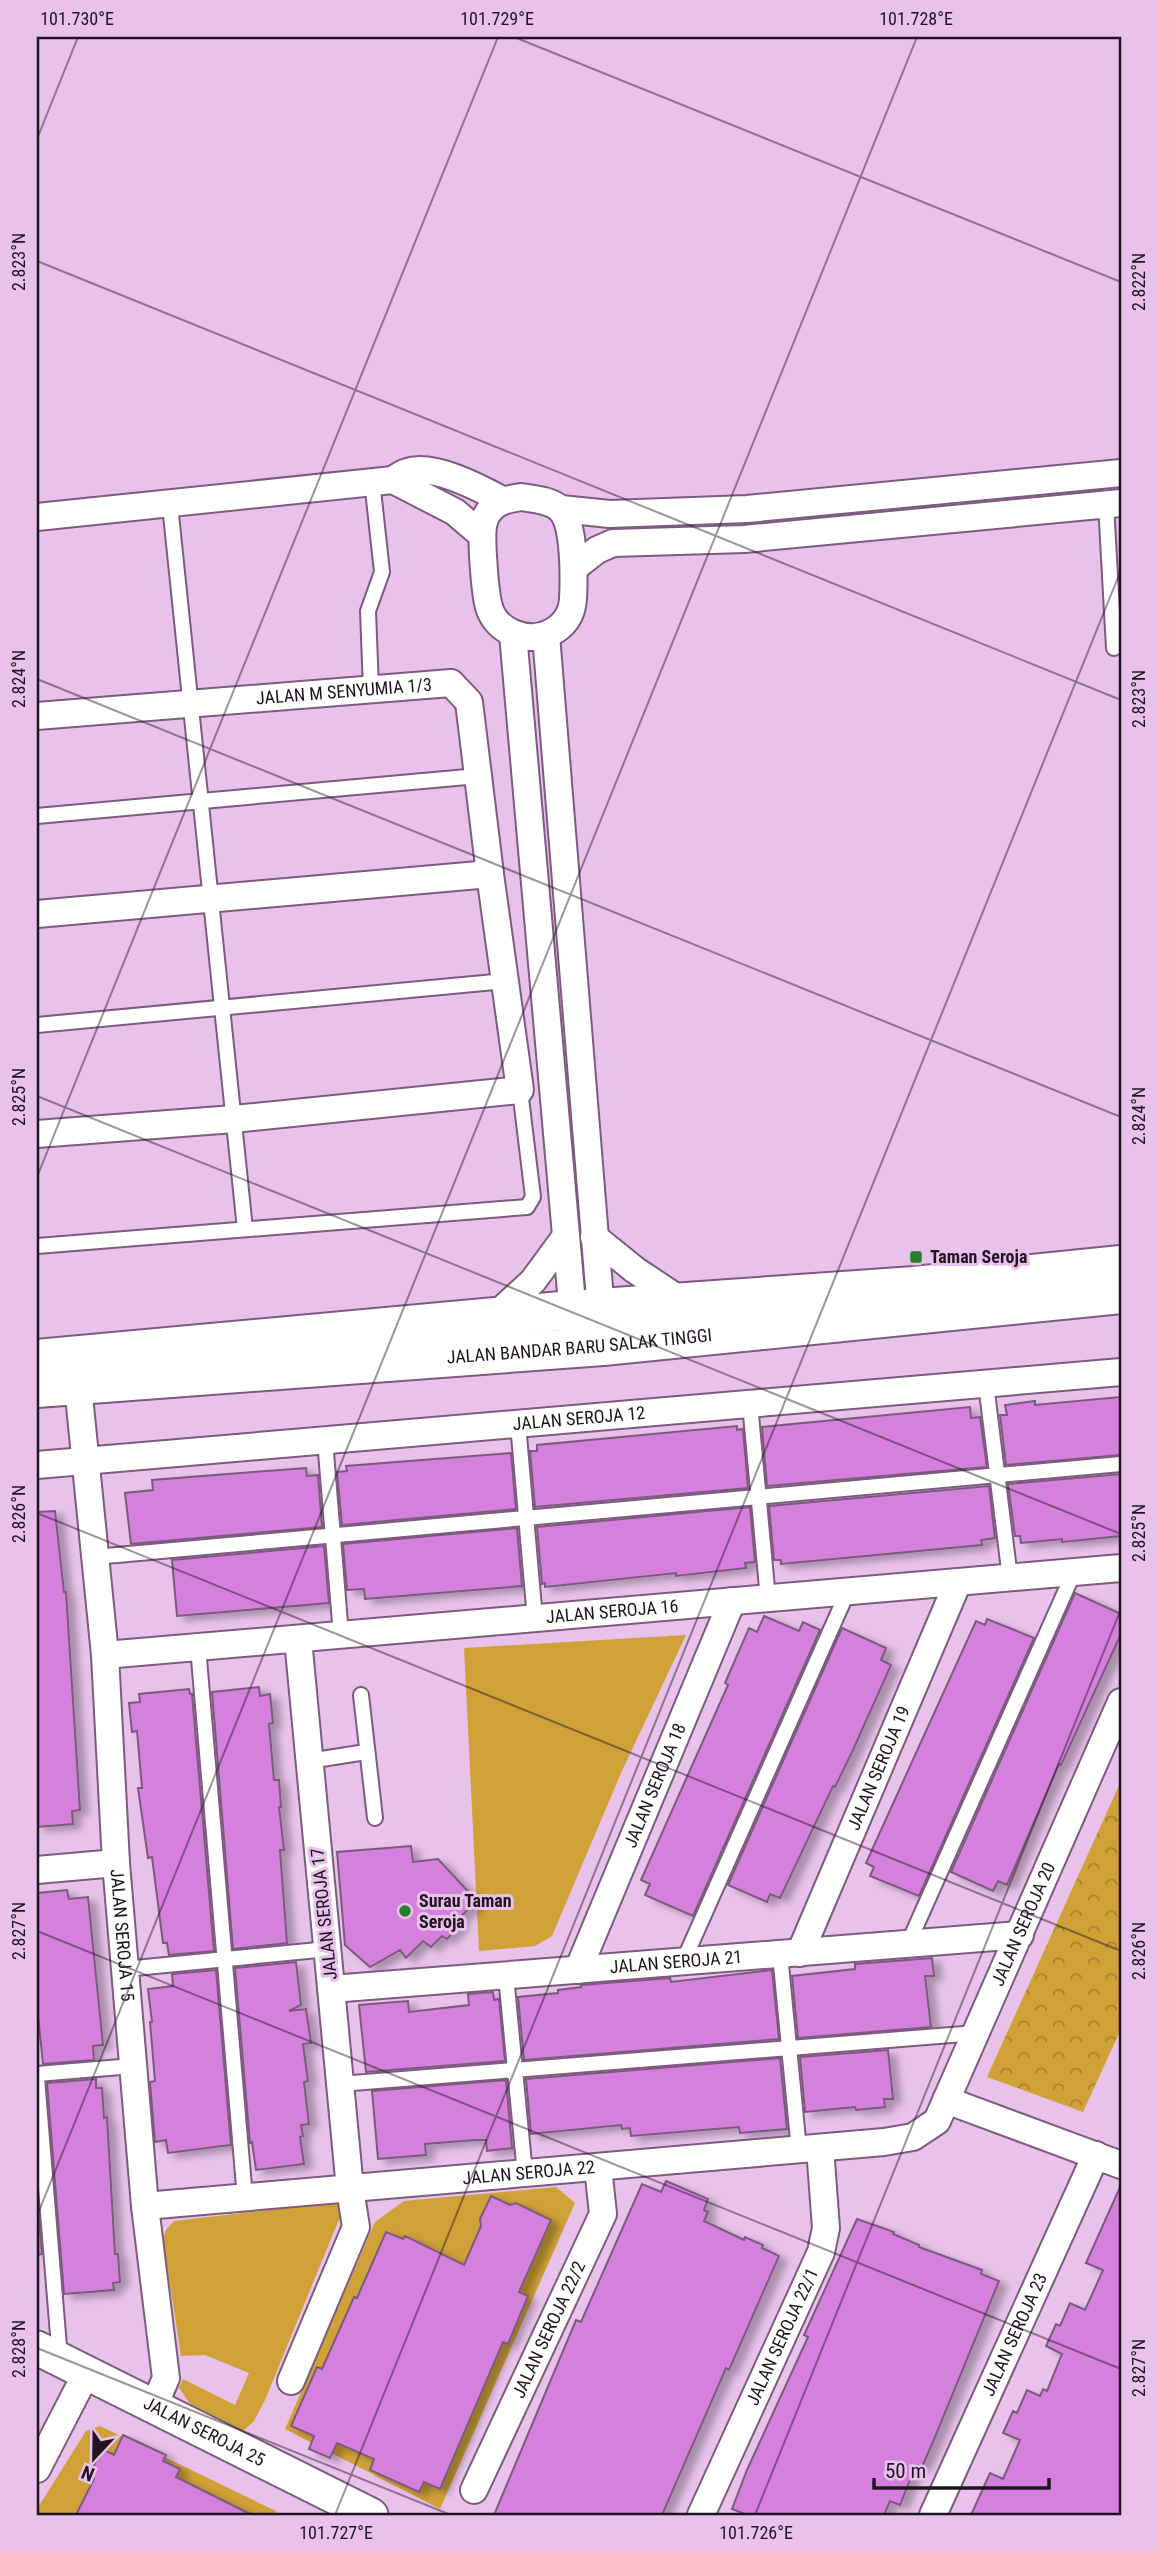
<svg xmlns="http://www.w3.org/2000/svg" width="1158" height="2552" viewBox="0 0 1158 2552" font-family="'Roboto Condensed',sans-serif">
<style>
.grass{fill:#cfa137}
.forest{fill:url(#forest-crowns)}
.building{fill:#d580dd;stroke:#7b5a7e;stroke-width:2;filter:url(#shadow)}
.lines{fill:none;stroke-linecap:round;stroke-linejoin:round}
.service-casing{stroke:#7c5b7f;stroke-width:18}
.minor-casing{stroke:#7c5b7f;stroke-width:30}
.tertiary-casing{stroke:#7c5b7f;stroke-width:37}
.secondary-casing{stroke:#7c5b7f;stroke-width:42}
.service{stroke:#fff;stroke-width:14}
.minor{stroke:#fff;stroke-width:26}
.tertiary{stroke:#fff;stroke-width:33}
.secondary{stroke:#fff;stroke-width:38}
.ticks{fill:none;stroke:#211422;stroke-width:2;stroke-opacity:0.45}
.poi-dot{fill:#267d2a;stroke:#e8c2ea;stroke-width:2.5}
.labels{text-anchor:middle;stroke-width:6;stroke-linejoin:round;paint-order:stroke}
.street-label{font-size:18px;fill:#211422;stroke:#e8c2ea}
.poi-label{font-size:18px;font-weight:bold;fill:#211422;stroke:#e8c2ea;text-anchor:start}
.neatline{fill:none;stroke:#211422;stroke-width:2.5}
.ticks-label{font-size:18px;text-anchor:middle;fill:#211422}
</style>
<defs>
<pattern id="forest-crowns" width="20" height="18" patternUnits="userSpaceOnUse" patternTransform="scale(1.75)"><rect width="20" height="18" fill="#cfa137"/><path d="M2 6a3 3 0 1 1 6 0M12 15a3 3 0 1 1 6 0" fill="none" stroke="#a8822e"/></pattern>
<filter id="shadow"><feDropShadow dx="8" dy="4.5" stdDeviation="3.5" flood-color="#0004"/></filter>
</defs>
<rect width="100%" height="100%" fill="#e8c2ea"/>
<path class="grass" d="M686,1635L621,1773L552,1936L535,1946L479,1951L464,1648Z
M556,2187L575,2203L440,2509L285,2429L375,2222L404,2201Z
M338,2202L342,2208L340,2217L265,2400L254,2421L239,2435L193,2408L179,2388L183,2379L235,2405L249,2373L205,2355L181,2356L163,2239L166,2230L174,2221Z
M100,2426L276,2511L277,2515H37V2509L86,2431Z"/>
<path class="forest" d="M1121,1781V2029L1083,2112L987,2077Z"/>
<path class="building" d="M1120,1397L1121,1455L1006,1465L1000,1415H1007L1005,1405L1035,1401V1405Z
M970,1407L971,1418L980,1417L987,1467L767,1486L762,1427Z
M737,1426V1430L743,1429L748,1488L535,1507L530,1451H537V1445Z
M511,1453L516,1509L342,1525L337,1472L347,1471L346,1466Z
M306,1468L307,1476L318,1475L322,1527L131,1544L125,1493L153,1490L152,1480Z
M1121,1474V1536L1062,1542V1539L1021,1543L1020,1536H1015L1008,1484Z
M989,1486L995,1538L981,1540L982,1545L781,1564V1560H774L769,1506Z
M750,1507L755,1562L745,1563L746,1568L676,1576V1573L545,1587V1583L542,1584L537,1527Z
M55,1511L64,1592H66L80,1810L72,1811L73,1824L37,1827V1512Z
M517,1528L522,1586L365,1599L364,1589L347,1590L343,1544Z
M324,1546L329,1603L177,1616L172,1560Z
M1075,1593L1121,1614V1634L1061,1765L1059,1764L1007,1885L998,1881L993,1891L951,1872Z
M764,1616L799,1631L803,1622L820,1630L693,1916L645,1895L650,1884L641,1880L728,1685L725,1683L749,1628L757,1632Z
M987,1619L1034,1638L919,1896L870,1876L874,1867L866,1863L976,1621L985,1625Z
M842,1628L886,1648L881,1660L891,1665L853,1750L835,1787L833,1786L780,1898L770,1894L767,1902L728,1885Z
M259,1687L260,1696L270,1694L273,1723L269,1724L274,1780H279L281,1807H279L284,1850H280L287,1943L233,1949L212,1692Z
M189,1689L190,1694H192L214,1951L169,1955L167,1943H163L152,1857L148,1858L138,1788H142L137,1731L132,1732L129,1703L140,1702L139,1694Z
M411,1846L413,1862L438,1859L477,1901L457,1920L461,1924L447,1939L442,1936L431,1947L423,1941L406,1958L400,1950L370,1967L345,1945L337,1852Z
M67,1890L69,1899L88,1897L103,2045L93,2046L94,2060L43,2064L37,2005V1893Z
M932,1958L934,1976H925L931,2027L798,2038L792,1976L855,1969V1964Z
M296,1962L301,2005L289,2011L306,2009L311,2043L303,2044L308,2081L304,2082L309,2124L301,2125L303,2136L300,2137L304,2164L256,2170L252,2142L250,2143L235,1968Z
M216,1970L231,2145L168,2153L166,2140L155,2142L150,2082L155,2081L150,2022H152L148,1989L173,1986L172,1974Z
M772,1970L779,2039L524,2060L518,1997L558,1993V1990L581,1987V1985L670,1978L671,1982Z
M493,1992L494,2000L499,1999L505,2061L366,2072L359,2005L408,2001L409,2012L469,2005L468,1994Z
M888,2050L893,2099H884L885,2107L856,2110L855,2107L805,2112L800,2057Z
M780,2058L787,2129L740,2133L739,2127L631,2136L630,2128L622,2129L621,2125L531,2134L526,2079Z
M96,2079V2088H102L104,2118L107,2117L115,2254H118L120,2282L113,2283L114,2290L64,2294L47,2083Z
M506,2080L512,2148L487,2151L486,2140H475L425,2144L426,2155L378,2159L372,2091Z
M666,2181L708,2199L704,2210L708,2212L704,2221L744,2240L745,2237L763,2245L762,2248L779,2256L729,2370L726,2368L662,2515H494L576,2320L581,2322L642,2184L661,2192Z
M1121,2185V2515H971L990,2473L1003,2479L1020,2440L1003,2433L1013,2411L1017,2413L1027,2390L1040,2396L1043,2389L1047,2391L1062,2354L1046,2346L1056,2324L1060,2326L1070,2303L1085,2310L1103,2270L1086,2263Z
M37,2193L42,2254L37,2255Z
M491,2196L510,2205L516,2203L551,2220L519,2292L528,2296L508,2344L503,2342L440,2489L424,2482L419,2492L370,2470L374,2459L337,2443L330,2458L309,2449L314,2436L291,2426L317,2367L322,2369L354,2297L357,2298L386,2232L403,2239L405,2236L464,2265L481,2226L480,2219Z
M857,2219L894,2232L893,2234L919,2245V2247L982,2270L981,2274L999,2281L935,2437L922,2467L916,2465L900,2505L890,2501L884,2515H747L732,2509L747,2470L808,2337L804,2335Z
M123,2435L166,2455L163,2461L180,2469L176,2477L252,2515H76L94,2479L88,2477L102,2449L114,2455Z"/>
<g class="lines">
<defs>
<path id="service" d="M1106,504L1114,648
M170,505L245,1229
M371,689L368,611L382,572L372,481
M37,816L478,776
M37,1025L505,981
M37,1246L527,1207L533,1197L520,1090
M986,1384L1010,1578
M750,1404L768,1599
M518,1424L535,1619
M325,1440L341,1635
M95,1557L1121,1464
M198,1647L245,2198
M361,1695L375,1818
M309,1761L366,1752
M908,1944L1074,1572
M780,1954L799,2150
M683,1962L848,1591
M125,1969L328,1949
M506,1976L525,2174
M37,2074L133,2066
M37,2078L60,2359
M340,2084L976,2033"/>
<g id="minor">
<path d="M393,480L455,512L482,535"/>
<path d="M521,497C534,499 552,500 561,510C575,525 574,579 573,599C572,615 564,626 550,633C528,644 496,632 489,607C485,593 480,534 484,522C485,517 489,511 492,508C500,500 510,499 521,497Z"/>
<path d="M561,509L610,514L747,509L1121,473"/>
<path d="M37,517L393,480C397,477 403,473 407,472C433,463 480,488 502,500"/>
<path d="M574,568L597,550L613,543L744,539L1121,503"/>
<path d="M513,634L574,1326"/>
<path d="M546,635L602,1324"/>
<path id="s1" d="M37,716L451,683L469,702L490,874L520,1090L234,1119L37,1134"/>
<path d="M37,914L490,874"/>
<path d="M594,1237L635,1270L683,1302"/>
<path d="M494,1317L533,1281L566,1236"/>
<path id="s2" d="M78,1386L105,1655L116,1863L145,2206L166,2378L154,2406"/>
<path id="s3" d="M37,1465L1121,1372"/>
<path id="s4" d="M105,1655L1121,1568"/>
<path d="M37,1870L116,1863"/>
<path id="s5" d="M800,1953L958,1582"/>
<path id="s6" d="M578,1970L732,1601"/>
<path id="s7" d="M331,1989L1020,1935"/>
<path d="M946,2100L1121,2165"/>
<path id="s8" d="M145,2206L884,2142L913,2137L937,2121L1121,1702"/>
<path d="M291,2381L356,2227L350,2189L298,1639"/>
<path d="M37,2469L87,2372"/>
<path id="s9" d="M474,2490L603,2214L598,2167"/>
<path id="s10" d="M701,2515L821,2252L826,2228L820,2148"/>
<path id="s11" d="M933,2515L1096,2155"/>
</g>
<g id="tertiary">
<path id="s12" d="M37,2348L371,2515"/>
</g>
<g id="secondary">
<path d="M37,1359L572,1310L914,1286L1121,1265"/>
<path id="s13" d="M37,1388L603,1346L1121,1294"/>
</g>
</defs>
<use href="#service" class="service-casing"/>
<use href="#minor" class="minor-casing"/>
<use href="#tertiary" class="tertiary-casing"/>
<use href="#secondary" class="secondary-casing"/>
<use href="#service" class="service"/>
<use href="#minor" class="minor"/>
<use href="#tertiary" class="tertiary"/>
<use href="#secondary" class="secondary"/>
</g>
<path class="ticks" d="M514,37L1121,282M37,139L78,37M37,261L1121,700M37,679L1121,1117M37,1096L1121,1534M37,1177L498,37M37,1513L1121,1951M37,1931L1121,2369M37,2216L917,37M37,2348L451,2515M335,2515L1121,570M755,2515L1121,1609"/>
<g class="poi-dot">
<rect x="909" y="1250" width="14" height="14" rx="3.5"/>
<circle cx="405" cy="1911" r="7"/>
</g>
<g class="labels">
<g class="street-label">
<text dy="6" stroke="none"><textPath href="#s1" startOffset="308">JALAN M SENYUMIA 1/3</textPath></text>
<text dy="6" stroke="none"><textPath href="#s13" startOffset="544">JALAN BANDAR BARU SALAK TINGGI</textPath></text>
<text dy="6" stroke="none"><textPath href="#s3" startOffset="544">JALAN SEROJA 12</textPath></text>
<text dy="6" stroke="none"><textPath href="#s4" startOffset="509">JALAN SEROJA 16</textPath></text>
<text dy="6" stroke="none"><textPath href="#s5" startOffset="201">JALAN SEROJA 19</textPath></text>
<text dy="6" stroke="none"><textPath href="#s6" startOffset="200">JALAN SEROJA 18</textPath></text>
<text transform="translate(324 1914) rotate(-96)" y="6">JALAN SEROJA 17</text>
<text dy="6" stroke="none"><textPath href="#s8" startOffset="1015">JALAN SEROJA 20</textPath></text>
<text dy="6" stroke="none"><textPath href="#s2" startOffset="551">JALAN SEROJA 15</textPath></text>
<text dy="6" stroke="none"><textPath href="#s7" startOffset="346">JALAN SEROJA 21</textPath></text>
<text dy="6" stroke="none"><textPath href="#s8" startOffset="385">JALAN SEROJA 22</textPath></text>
<text dy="6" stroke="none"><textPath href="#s9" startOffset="177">JALAN SEROJA 22/2</textPath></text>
<text dy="6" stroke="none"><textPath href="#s11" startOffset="198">JALAN SEROJA 23</textPath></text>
<text dy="6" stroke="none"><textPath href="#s10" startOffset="196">JALAN SEROJA 22/1</textPath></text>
<text dy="6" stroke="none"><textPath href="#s12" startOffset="187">JALAN SEROJA 25</textPath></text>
</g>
<g class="poi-label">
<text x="930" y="1263">Taman Seroja</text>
<text x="419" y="1907">Surau Taman<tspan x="419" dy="21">Seroja</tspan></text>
</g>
</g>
<rect width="1158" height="2552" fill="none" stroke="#e8c2ea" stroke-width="77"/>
<g transform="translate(94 2458) rotate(202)" stroke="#e8c2ea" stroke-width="5" paint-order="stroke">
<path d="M0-5L12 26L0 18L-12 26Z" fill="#211422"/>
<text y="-10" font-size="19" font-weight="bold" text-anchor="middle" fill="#211422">N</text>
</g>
<path d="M874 2478v10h175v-10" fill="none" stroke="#211422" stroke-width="3.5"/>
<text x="885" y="2478" font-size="21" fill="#211422" stroke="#e8c2ea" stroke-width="5" paint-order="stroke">50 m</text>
<rect x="38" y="38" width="1082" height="2476" class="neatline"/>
<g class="ticks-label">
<text x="77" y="25">101.730°E</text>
<text x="497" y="25">101.729°E</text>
<text x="916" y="25">101.728°E</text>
<text transform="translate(19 262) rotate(-90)" y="6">2.823°N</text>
<text transform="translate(1139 282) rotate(-90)" y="6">2.822°N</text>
<text transform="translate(19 679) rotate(-90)" y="6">2.824°N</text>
<text transform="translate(1139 699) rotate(-90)" y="6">2.823°N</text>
<text transform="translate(19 1097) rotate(-90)" y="6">2.825°N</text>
<text transform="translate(1139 1116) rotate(-90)" y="6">2.824°N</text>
<text transform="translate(19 1514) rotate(-90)" y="6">2.826°N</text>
<text transform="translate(1139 1533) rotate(-90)" y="6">2.825°N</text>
<text transform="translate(19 1931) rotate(-90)" y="6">2.827°N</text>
<text transform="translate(1139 1951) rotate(-90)" y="6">2.826°N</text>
<text transform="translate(19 2349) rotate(-90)" y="6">2.828°N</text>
<text transform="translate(1139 2368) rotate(-90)" y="6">2.827°N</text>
<text x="336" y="2539">101.727°E</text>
<text x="756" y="2539">101.726°E</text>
</g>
</svg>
